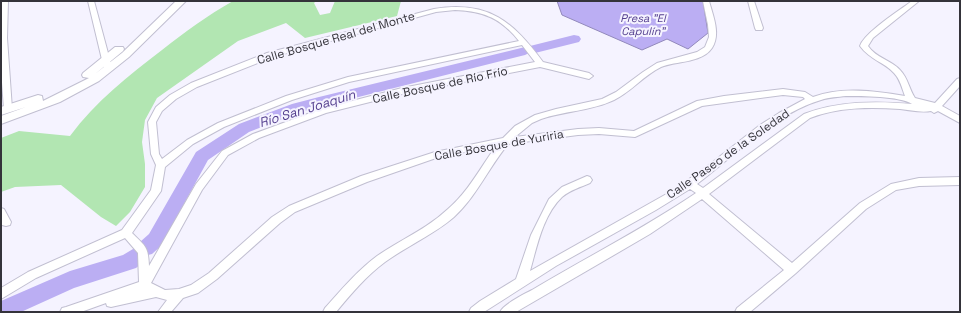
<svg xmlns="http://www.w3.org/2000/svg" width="961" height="313" viewBox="0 0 961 313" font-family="'Space Grotesk',sans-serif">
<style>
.green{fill:#b2e6b2}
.water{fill:#bbaef3;stroke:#9289bc}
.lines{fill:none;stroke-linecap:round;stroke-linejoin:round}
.river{fill:#bbaef3;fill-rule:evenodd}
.minor-casing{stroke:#c1bfd1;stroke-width:2}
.secondary-casing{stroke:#c1bfd1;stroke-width:2}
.minor{fill:#fff;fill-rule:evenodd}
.secondary{fill:#fff;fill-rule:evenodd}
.labels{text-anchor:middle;stroke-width:4;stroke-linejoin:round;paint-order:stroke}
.far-water-label{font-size:11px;font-style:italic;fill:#543f8f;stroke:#f5f3ff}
.street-label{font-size:12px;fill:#34333a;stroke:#f5f3ff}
.water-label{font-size:13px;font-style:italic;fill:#543f8f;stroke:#f5f3ff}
</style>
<rect width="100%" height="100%" fill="#f5f3ff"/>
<path class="green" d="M233,1H316L314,3L320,15L330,13L335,1H401L397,16L305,38L286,23L238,41L157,98L145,120L142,142L145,164V187L130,212L116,226L101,217L61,185L15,187L1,192V138L19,131L70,136C96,101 128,76 162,50C185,32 208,15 233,1Z"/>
<path class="water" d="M557,1H703L708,33L688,49L667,39L642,50L562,15Z"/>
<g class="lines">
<path class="river" d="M574,35L579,36L581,39L579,42L535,53L531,52L525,55L319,107L301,112L249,132L208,160L161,246L152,254L148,255L146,260L136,268L74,288L21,312H1V301L70,271L123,255L138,246L140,242L149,234L196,152L239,124L292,104L319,97L525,47L529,48L530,46Z"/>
<defs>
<path id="minor" d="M2,1H8L7,38L12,109L8,112L4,109L1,69Z
M88,1H94L112,68L111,70H105L104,68Z
M703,1H709C713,16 721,34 712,48C702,63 676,61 661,67C644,75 631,92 614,100C591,111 564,111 541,119L532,123L515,137L578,129L599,128L634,131L697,101L724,96L783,89L805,92L813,97C841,86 876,91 905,96C902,88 900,79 894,73C884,62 870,60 860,46C864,33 900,10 912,1H919L873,38L868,46C876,58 891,60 900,70C908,78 909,89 915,98L935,103L957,79L960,78V86L942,106L960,116V123L938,111L934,113L931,111C921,113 910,110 900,109C869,107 839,107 810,118L709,194L792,263L860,203L891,184L919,178L960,177V185L919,186L896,190L866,209L796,273L750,312H735L737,308L784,270L702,199L650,234L516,312H500C504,304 524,294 532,290C587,257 643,229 696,193L690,189L656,210L556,266L484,312H469L471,308L480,301L516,279L531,235L549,199L562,187L587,176L590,177L592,180L590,183C581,187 570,190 562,197C543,215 537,246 530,271L670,192L705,168L760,125L779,113L805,99L803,97L783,95L702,106L635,137L599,134L578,135L508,144C489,167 476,197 454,217C433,235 407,246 385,262C366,276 351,294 336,312H323L325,308C341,290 357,271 377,256C400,240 427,229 448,209C468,192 481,167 496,146L439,157L367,182L295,212L280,223L217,279L198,293L183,298L171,312H158L167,300L156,297L111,307L107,306L106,303L81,312H60L62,308L66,307L139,282L138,253L125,238L36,278L1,299V288L28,272L122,230L151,190L156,165L151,154L148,122L156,107L170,95L191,83L267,53L434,9C489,0 513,22 543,62L589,73L593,76L589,79L540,67L402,94L326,113L259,138L228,155L202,190L151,283L165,290L179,289L191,285L209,273L272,217L289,206L361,176L435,152L503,138L515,126L535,115L556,109L602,99L616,92L643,72L657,63L697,52L705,47L709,37L708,25ZM455,10C483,11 501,18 519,41L348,77L286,96L218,123L187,140L162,159L159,154L156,122L162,111L176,99L197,87L273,57L436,12ZM522,45L535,62L402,88L321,109L253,134L222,151L196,184L149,266C148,246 146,247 132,233L161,191L165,167L193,144L224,127L292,100L349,82ZM846,96C861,96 900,96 912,104C875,101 839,101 804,114L703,188L697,184C735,155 776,113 821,100C829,97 838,97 846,96Z
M748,1H754L763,28L762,30H756L755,28Z
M1,208L4,209L11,222L10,225L6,226L2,225L1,222Z"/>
<path id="secondary" d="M176,1H186L129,57L99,81L60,102L1,124V116L26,107L1,115V107L38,95L42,96L43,101L89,78L83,77L82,75L83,73L115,47H123L124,49L123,51L95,74L122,53Z"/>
</defs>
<use href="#minor" class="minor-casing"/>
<use href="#secondary" class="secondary-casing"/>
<use href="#minor" class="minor"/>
<use href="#secondary" class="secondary"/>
</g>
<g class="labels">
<g class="far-water-label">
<text x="643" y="22">Presa "El<tspan x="643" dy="13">Capulín"</tspan></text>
</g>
<g class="street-label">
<text transform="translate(336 38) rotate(-16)" y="4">Calle Bosque Real del Monte</text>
<text transform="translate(440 85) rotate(-12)" y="4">Calle Bosque de Río Frío</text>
<text transform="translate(499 145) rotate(-10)" y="4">Calle Bosque de Yuriria</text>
<text transform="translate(728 154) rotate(-35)" y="4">Calle Paseo de la Soledad</text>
</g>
<g class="water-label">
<text transform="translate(307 108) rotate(-17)" y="5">Río San Joaquín</text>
</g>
</g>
<rect width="961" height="313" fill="none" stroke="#34333a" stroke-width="4"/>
</svg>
